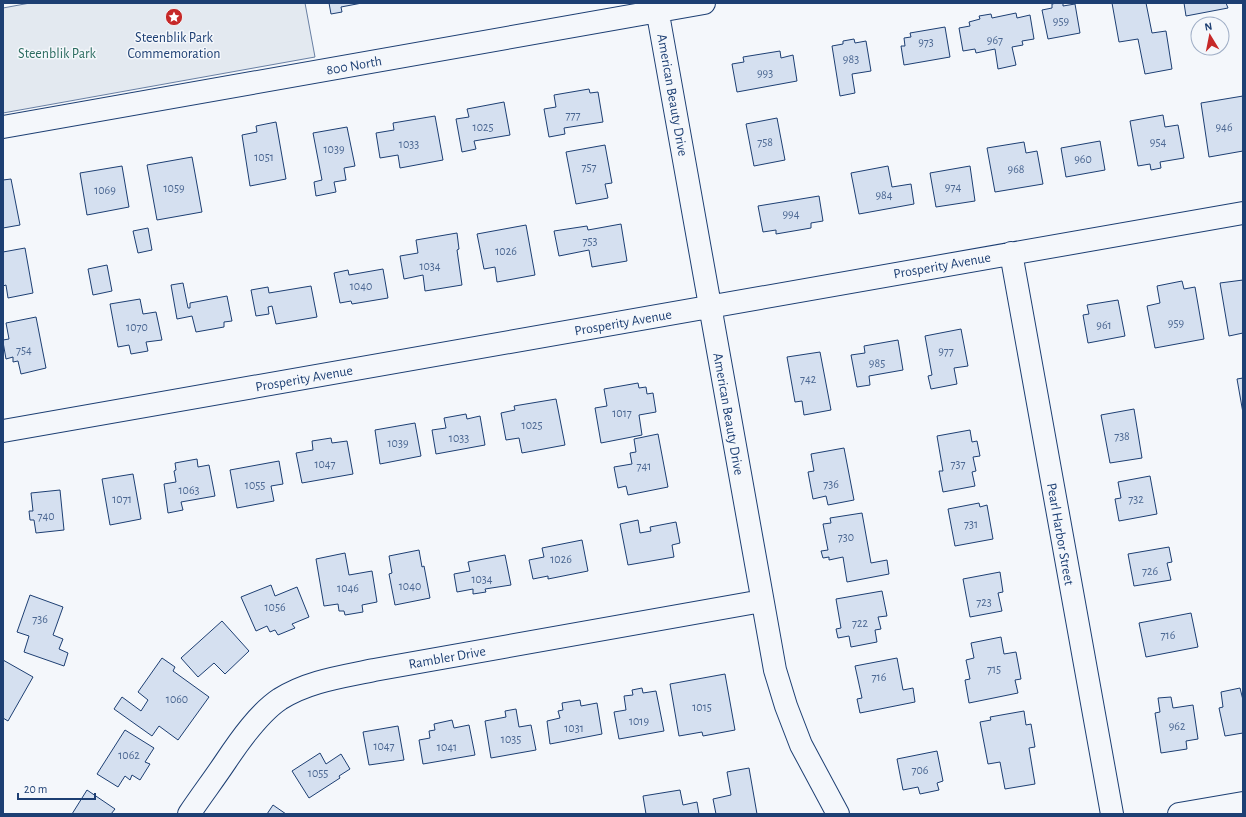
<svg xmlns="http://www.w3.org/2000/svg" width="1246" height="817" viewBox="0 0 1246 817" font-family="'Alegreya Sans',sans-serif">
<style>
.green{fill:#e3e9f0;stroke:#687fa3}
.building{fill:#d5e0f0;stroke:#1d3f73}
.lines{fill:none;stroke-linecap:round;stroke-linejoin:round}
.minor-casing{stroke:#1d3f73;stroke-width:24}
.minor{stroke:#f4f7fb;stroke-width:22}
.labels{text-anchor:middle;stroke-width:3;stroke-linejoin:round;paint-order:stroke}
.number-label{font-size:12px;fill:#4b6792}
.poi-label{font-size:14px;fill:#1d3f73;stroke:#f4f7fb}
.park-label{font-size:14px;fill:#2c6c60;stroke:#f4f7fb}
.street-label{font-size:14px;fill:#1d3f73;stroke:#f4f7fb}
</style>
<rect width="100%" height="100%" fill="#f4f7fb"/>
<path class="green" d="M30,3H305L315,57L3,113V8Z"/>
<path class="building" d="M329,3H362L341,7L342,12L331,14Z
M1057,3H1063V6L1075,4L1080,33L1048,39L1042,10L1052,8V4Z
M1112,3H1146L1152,33L1166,31L1172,69L1145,74L1138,39L1119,42Z
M1184,3H1226L1228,8L1186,16Z
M1016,13L1017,18L1030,15L1034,39L1022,41L1023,45L1012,47L1016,65L998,69L995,49L976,53L975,49L963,51L959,28L970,26L969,22L980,19L979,16L991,14L992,18Z
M945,27L950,57L904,65L901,46H905L904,38L911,37L910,33Z
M854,39L855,43L866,41L871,71L852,74L855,93L840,96L832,46L843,44V41Z
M780,51L781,58L793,55L797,81L737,92L732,64L744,62L743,57Z
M589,89L590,93L598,92L603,122L564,128L565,134L549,137L544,109L556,107L554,95Z
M1243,96V151L1209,157L1201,103Z
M504,102L510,135L474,141L476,149L462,152L456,119L469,117L467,109Z
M1163,115L1165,127L1178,125L1184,158L1160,162L1161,168L1151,170L1150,164L1138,166L1130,121Z
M435,116L443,160L400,168L398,155L380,158L376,133L394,130L393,123Z
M777,118L785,160L754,166L746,124Z
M276,122L286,179L250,186L242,135L257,132L256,126Z
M347,127L355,166L344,168L346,180L334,182L336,192L316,196L314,182L322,180L313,133Z
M1100,141L1105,170L1066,177L1061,148Z
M1024,142L1026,153L1037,151L1043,184L995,192L987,148Z
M605,145L612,183L605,184L608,198L576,204L566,152Z
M192,157L202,212L157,220L147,165Z
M122,166L129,207L87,215L80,173Z
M888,166L892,187L911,184L914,204L859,214L851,173Z
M970,166L975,201L936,207L930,173Z
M11,179L20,225L3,228V180Z
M819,196L823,221L811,223V228L776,234V230L763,232L758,206Z
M621,224L627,261L592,267L589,250L559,256L554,231L587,226L588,230Z
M526,225L535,275L497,282L495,267L484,269L477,234Z
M148,228L152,250L138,253L133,231Z
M457,233L459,249L457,250L462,285L425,291L423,275L404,279L400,256L418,253L416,240Z
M25,248L33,293L8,298L6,285L3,286V252Z
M107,265L112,291L93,295L88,269Z
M383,269L388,298L352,304L351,301L340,303L334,273L348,270L349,275Z
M1243,280V333L1229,336L1220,283Z
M1182,281L1184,289L1195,287L1204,339L1155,348L1147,306L1160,303L1157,286Z
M183,283L188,308H190V303L227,296L232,321L224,322V327L196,332L192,316L177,319L171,285Z
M311,286L317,317L276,324L272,306L268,307L269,314L256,316L251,290L268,287L269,293Z
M140,299L143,314L156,312L162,340L146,342L148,351L131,354L129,345L118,347L110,304Z
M1118,300L1125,336L1088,343L1083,315L1089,314L1087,305Z
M36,317L46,368L21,374L18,361L13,362V357L6,359L3,342V340L9,339L6,323Z
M961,329L968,366L954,368L957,384L931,389L928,376L932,375L925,336Z
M898,340L903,370L869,376L870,385L857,387L851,355L865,353L864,346Z
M820,352L831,410L804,415L802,401L795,402L787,357Z
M1243,378V413L1237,379Z
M638,383L639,388L646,387L647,394L653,393L656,412L639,415L642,435L601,443L595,408L607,406L604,389Z
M556,399L565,445L522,453L519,438L506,440L501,413L515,410L514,406Z
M1134,409L1142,458L1110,463L1101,415Z
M466,414L467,419L480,416L485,445L436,454L432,430L446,428L444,418Z
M415,423L421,456L380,464L375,430Z
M970,430L972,442L977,441L980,456L973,457L976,471L972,472L975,486L943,492L939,471H943L937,436Z
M658,434L668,487L628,495L626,486L618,488L614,467L632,464L630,453L636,452L634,439Z
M331,438L332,443L347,441L353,474L302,483L296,453L313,450L312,441Z
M844,448L854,500L828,505L826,496L813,499L808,472L814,471L811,454Z
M197,459L198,467L209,465L215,496L181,502L183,510L168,513L164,484L176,482L174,471L176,470L175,463Z
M279,461L283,484L271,486L274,501L237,508L230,470Z
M133,474L141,519L110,525L102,479Z
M1150,476L1157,514L1119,521L1115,499L1121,498L1118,482Z
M60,490L64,530L36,533L34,520H30L29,511H33L31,493Z
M979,503L980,507L987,505L993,539L955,546L948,509Z
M862,513L871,563L887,560L889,574L847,582L843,557L829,560V557L823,558L821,551L828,550L823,524L831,523L830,518Z
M638,520L640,533L651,531L650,527L676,522L680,543L672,545L674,557L628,565L620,524Z
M582,540L588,571L548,579V576L533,579L529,560L544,557L542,548Z
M1169,547L1172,562L1167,563L1171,580L1134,586L1128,554Z
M419,550L422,567L424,566L430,598L395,605L389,574L392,573L389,556Z
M345,553L349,575L372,571L377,602L362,605L363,612L345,615L344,611H339L338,604L324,606L316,559Z
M505,555L511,585L485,589L486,592L473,594V589L457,592L454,574L470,571L468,562Z
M1000,572L1003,592L998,593L1002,611L970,617L963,579Z
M271,585L275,596L297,587L309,617L292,624L295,628L278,635L275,630L270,632L267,626L256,631L241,597Z
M882,591L887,616L878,617L881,629L875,630L877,642L851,647L849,636L838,638L836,629L841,628L836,599Z
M30,595L63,607L53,635L63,639L59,649L68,653L64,666L24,652L29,636L17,632Z
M1191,613L1198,647L1146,657L1139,623Z
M222,621L249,651L225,674L214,663L198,677L181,658Z
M1001,637L1004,654L1016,652L1021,679L1015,680L1018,693L969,703L965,680L970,679L966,660L974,658L971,643Z
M162,658L175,667L173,671L209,697L178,740L159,726L152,736L114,709L122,697L141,711L148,700L138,692Z
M897,658L903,690L913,688L915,702L860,713L857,699L862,698L855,666Z
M3,660L33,677L8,721L3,718Z
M725,674L735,730L703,736L702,732L679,736L670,684Z
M642,688L643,693L656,691L664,731L619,739L614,712L626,710L624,696L633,695L632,690Z
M1240,688L1243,700V733L1225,736L1219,708L1223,707L1221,692Z
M1171,697L1173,708L1193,705L1198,739L1186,741L1187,749L1161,753L1155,713L1160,712L1158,698Z
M580,700L581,706L597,703L602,734L550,744L547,721L560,718L558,711L563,710L562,703Z
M516,709L519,727L531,725L536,750L491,758L485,721L506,717L505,711Z
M1024,711L1026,725L1031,724L1035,747L1029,748L1035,784L1005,789L1000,762L988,764L980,722L991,720L990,717Z
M452,720L454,728L469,725L475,755L423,764L419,740L430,738L429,731L435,730L434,724Z
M398,726L404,760L369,765L363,732Z
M125,730L154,748L145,762L150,764L140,780L132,775L130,780L125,776L118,787L97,774Z
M937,751L943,781L937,783L939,790L920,794L918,787L903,790L897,759Z
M320,753L326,764L341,754L350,769L339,776L340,778L309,798L292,771Z
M749,768L757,814H716L713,799L731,795L727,772Z
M87,790L115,809L111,814H72Z
M680,790L683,805L697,802L699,814H646L643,796Z
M273,805L286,814H267Z"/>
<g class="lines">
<defs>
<path id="minor" d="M656,3L775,670L786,706L801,745L838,814
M3,127L704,3
M1011,253L1112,814
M3,431L1243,213
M189,814C201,796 214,779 226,761C240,740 259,713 280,699C309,681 341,677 374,670L762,601
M1179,814L1243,803"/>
</defs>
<use href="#minor" class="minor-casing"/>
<use href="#minor" class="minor"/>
</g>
<defs>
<symbol id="sight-disc" viewBox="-11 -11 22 22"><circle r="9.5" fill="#c62828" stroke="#f4f7fb"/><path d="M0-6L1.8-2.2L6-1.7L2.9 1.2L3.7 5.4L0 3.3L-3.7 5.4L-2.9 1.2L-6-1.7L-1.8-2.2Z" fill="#fff"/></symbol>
</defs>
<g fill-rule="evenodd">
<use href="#sight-disc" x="164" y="7" width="20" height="20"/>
</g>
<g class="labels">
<g class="number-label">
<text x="1061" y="25">959</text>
<text x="995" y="44">967</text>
<text x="926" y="46">973</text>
<text x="851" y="63">983</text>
<text x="765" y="77">993</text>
<text x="573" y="119">777</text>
<text x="483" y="131">1025</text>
<text x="1224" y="131">946</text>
<text x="765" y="146">758</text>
<text x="1158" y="146">954</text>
<text x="409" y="148">1033</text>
<text x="334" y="153">1039</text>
<text x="264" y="161">1051</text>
<text x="1083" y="163">960</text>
<text x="589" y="171">757</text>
<text x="1016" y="173">968</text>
<text x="953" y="191">974</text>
<text x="174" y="192">1059</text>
<text x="105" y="194">1069</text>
<text x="884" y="199">984</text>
<text x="791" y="218">994</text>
<text x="590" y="245">753</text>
<text x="506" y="255">1026</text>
<text x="430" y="270">1034</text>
<text x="361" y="290">1040</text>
<text x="1176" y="327">959</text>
<text x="1104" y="329">961</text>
<text x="137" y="331">1070</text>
<text x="24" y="354">754</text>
<text x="946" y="355">977</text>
<text x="877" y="367">985</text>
<text x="808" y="383">742</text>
<text x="622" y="417">1017</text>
<text x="532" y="429">1025</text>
<text x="1122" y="440">738</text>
<text x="459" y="442">1033</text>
<text x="398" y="447">1039</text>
<text x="325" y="468">1047</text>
<text x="958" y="468">737</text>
<text x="644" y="470">741</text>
<text x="831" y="488">736</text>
<text x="255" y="489">1055</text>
<text x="189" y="494">1063</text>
<text x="122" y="503">1071</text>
<text x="1136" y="503">732</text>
<text x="46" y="520">740</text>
<text x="971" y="528">731</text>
<text x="846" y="541">730</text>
<text x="561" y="563">1026</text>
<text x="1150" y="575">726</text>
<text x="482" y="583">1034</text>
<text x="410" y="590">1040</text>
<text x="348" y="592">1046</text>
<text x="984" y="606">723</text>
<text x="275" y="611">1056</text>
<text x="40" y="623">736</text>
<text x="860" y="627">722</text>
<text x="1168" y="639">716</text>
<text x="994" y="673">715</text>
<text x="879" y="681">716</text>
<text x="177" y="703">1060</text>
<text x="702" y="711">1015</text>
<text x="639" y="725">1019</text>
<text x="1177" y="730">962</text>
<text x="574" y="732">1031</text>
<text x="511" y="743">1035</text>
<text x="384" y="750">1047</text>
<text x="447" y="751">1041</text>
<text x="129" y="759">1062</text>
<text x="920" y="774">706</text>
<text x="318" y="777">1055</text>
</g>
<g class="poi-label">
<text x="174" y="42">Steenblik Park<tspan x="174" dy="16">Commemoration</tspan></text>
</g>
<g class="park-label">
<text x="57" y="58">Steenblik Park</text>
</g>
<g class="street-label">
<text transform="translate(354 65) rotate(-10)" y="5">800 North</text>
<text transform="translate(673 95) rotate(80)" y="5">American Beauty Drive</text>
<text transform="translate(942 265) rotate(-10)" y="5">Prosperity Avenue</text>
<text transform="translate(623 322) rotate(-10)" y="5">Prosperity Avenue</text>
<text transform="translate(304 378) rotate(-10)" y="5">Prosperity Avenue</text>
<text transform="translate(729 414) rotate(80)" y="5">American Beauty Drive</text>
<text transform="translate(1061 534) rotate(80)" y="5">Pearl Harbor Street</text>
<text transform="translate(447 657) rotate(-10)" y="5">Rambler Drive</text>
</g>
</g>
<rect width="1246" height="817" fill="none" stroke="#1d3f73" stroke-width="8"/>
<g transform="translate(1210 36) rotate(350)"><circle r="19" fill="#f4f7fb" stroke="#9eadc5"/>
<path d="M0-3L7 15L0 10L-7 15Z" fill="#c62828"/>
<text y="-6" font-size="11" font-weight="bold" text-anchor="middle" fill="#1d3f73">N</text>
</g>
<path d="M18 793v6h77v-6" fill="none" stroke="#1d3f73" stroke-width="2"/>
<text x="24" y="793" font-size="12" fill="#1d3f73" stroke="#f4f7fb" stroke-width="3" paint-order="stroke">20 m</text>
</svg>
